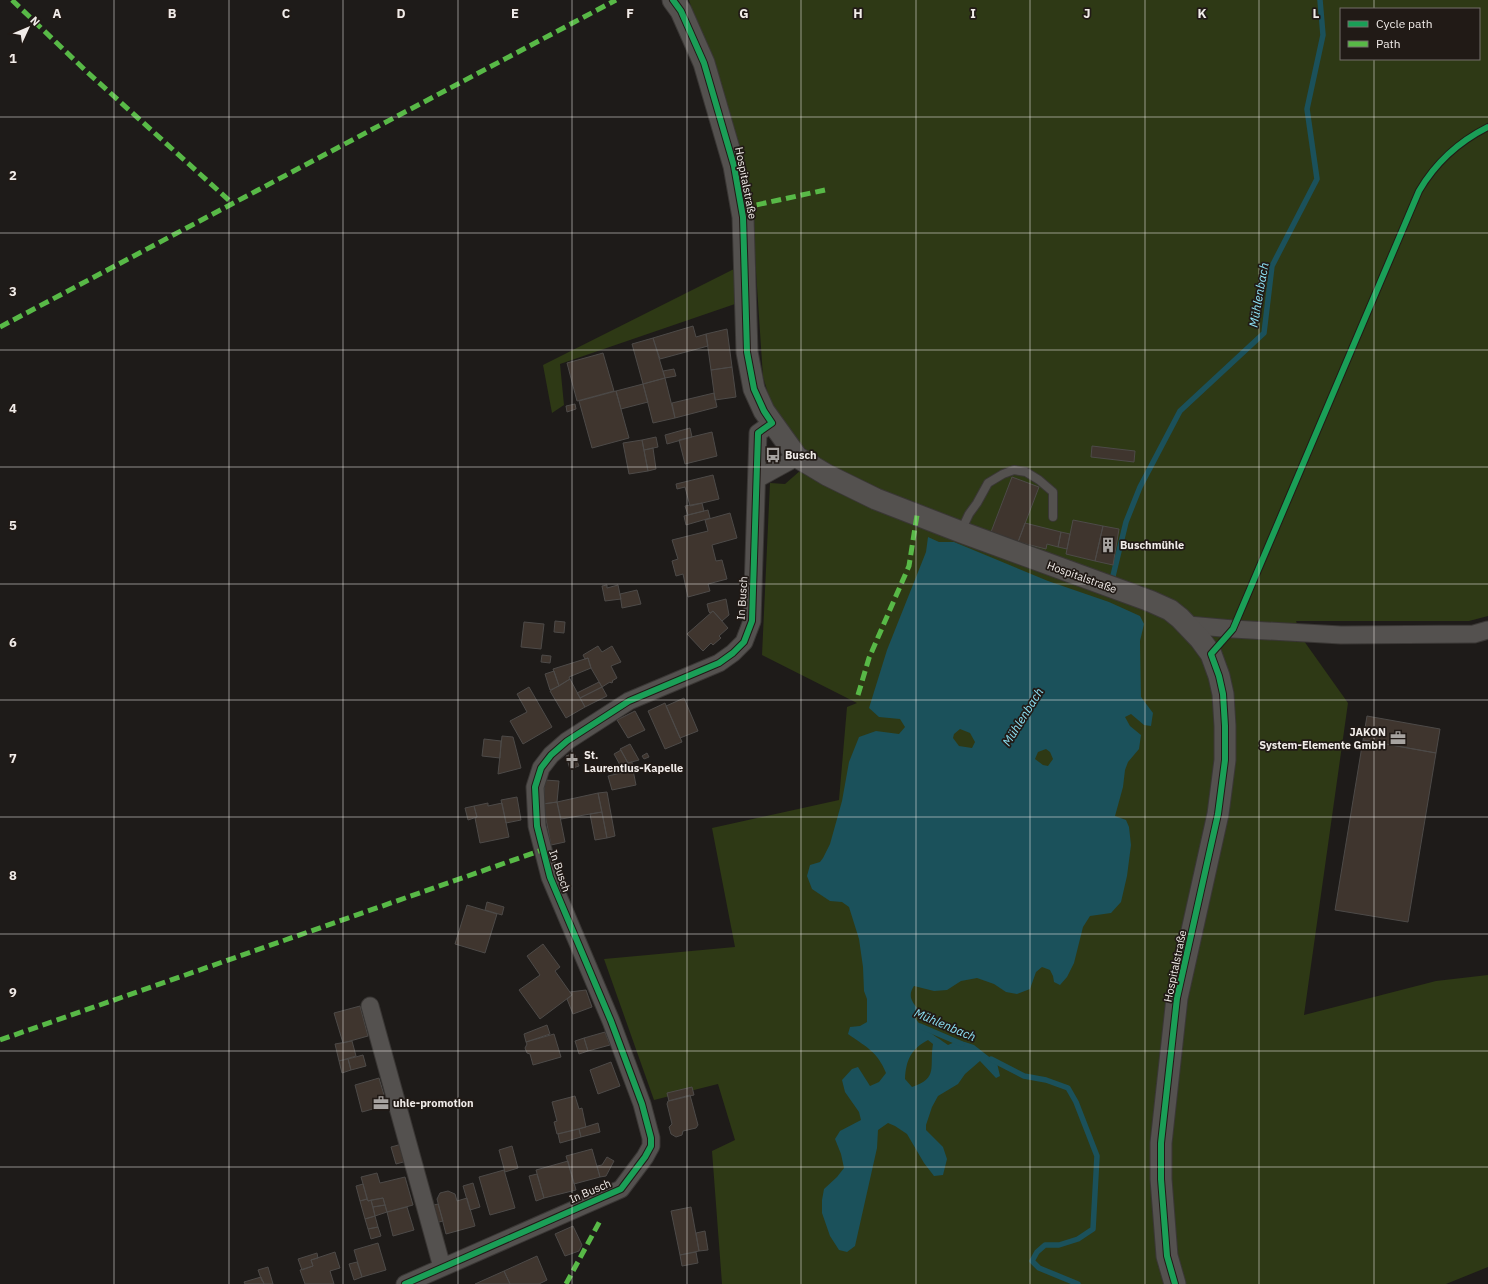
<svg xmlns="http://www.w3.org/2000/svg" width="1488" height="1284" viewBox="0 0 1488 1284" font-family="'IBM Plex Sans',sans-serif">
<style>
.green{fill:#2e3915;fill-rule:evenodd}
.water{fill:#1b515b;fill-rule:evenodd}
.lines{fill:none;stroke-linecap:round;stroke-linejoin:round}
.stream{stroke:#1b515b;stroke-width:5.5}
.building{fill:#3f352e;stroke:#4d4a48}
.service-casing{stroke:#3a3735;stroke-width:10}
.minor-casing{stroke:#3a3735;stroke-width:19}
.tertiary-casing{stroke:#3a3735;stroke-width:23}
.service{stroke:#54514f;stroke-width:8}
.minor{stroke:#54514f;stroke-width:17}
.tertiary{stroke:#54514f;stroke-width:21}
.quiet{stroke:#58b947;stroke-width:5;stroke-dasharray:10 5;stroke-linecap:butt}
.cycleway-casing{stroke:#211a16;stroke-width:8}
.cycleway{stroke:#1a9f57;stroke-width:6}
.grid{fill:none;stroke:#f1ece9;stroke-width:1;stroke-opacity:0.55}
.labels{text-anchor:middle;stroke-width:3.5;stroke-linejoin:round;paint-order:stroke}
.street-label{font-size:11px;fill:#f1ece9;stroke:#211a16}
.poi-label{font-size:11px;font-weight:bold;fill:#f1ece9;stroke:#211a16;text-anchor:start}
.water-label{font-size:12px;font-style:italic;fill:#8ee3f7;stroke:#211a16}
.grid-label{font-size:13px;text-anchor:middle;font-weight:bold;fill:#f1ece9;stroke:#211a16;stroke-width:3.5;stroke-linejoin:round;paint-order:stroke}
</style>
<rect width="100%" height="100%" fill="#1e1b19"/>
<path class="green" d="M689,0H1488V616L1469,621H1296L1304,641L1348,703L1304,1015L1436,981L1488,975V1267L1446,1284H722L712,1151L735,1140L718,1084L654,1100L604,959L735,947L712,828L839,800L847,707L857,703L762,655L770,483L785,484L801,470L808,452L786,428L772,406L763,377L753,226L736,148ZM1341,9H1479V59H1341Z
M736,268L735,304L560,364L564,405L552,413L543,365Z"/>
<path class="water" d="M928,537L939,542H954L1048,581L1109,602L1140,616L1144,624L1140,641L1141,697L1153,713L1151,726L1144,725L1131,714L1125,717L1130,726L1141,735L1139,749L1128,762L1125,770L1123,787L1115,816L1126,820L1129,827L1131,845L1127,876L1121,902L1111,913L1090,916L1083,927L1074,963L1067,977L1060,985L1054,982L1053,976L1050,970L1042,967L1036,972L1030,989L1017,994L1006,992L994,984L977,978L961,981L947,990L934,991L914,986C908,995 911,1000 917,1008C915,1011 914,1014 915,1017C918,1026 940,1039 948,1045L957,1041L965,1042L974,1045L997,1063L1000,1076L996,1078L980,1061L965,1074L958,1084L938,1096L932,1107L926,1125V1130L943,1147L947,1159L943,1175L934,1176L924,1163L907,1134L895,1126L888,1123L878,1130L877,1148L855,1246L847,1252L839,1250L830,1236L822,1213V1200L824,1189L837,1177L844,1168L841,1154L835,1139L840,1131L861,1120L859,1112L845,1092L842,1080L852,1069L858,1067L870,1086L879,1082L886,1073C878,1052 865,1046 848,1034L850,1027L860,1026L867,1022V999L864,991L863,967L859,939L849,907L842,902L830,901L812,889L807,876L810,865L820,862L823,858L830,844L842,801L849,762L859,737L876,731L899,734L905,727L900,719L879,717L869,708L887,650L926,552ZM960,729L970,733L975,742L972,748L959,746L953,738L954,734ZM1046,749L1050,752L1053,759L1048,766L1043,765L1035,759L1038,752ZM928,1040L933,1044C929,1067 939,1078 912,1087L905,1079C906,1060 911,1049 928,1040Z"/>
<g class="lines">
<path class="stream" d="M1112,580L1126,522L1140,487L1180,411L1264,333L1272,266L1317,179L1307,109L1323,35L1320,0
M920,1026L962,1044
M991,1059L1024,1076L1046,1080L1068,1088L1076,1102L1097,1156L1093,1229L1078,1239L1059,1245H1045L1037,1252L1032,1261L1039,1268L1078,1284"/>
</g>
<path class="building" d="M693,326L696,337L706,334L708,346L660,359L653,338Z
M727,329L732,367L711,370L706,334Z
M653,338L665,378L643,384L632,344Z
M603,353L614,391L577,401L567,363Z
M732,367L736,397L715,400L711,370Z
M674,369L676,376L665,378L663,371Z
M665,378L675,418L653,423L643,384Z
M643,384L648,402L621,409L616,391Z
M616,391L629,438L592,448L579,401Z
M714,393L717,407L675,418L672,403Z
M575,404L576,409L567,412L566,406Z
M690,428L692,437L667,444L665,435Z
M712,432L717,456L685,464L679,440Z
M656,437L658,447L644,450L642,440Z
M642,440L648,471L629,474L623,443Z
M1092,446L1135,451L1134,462L1091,457Z
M653,448L656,469L648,471L644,450Z
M713,475L719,499L690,506L685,487L677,489L676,484Z
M1012,477L1039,487L1018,542L991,532Z
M702,503L704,511L688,515L685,506Z
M708,510L710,518L686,525L684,516Z
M730,513L737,538L712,545L716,561L722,560L727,579L708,584L710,591L688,597L683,574L676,576L672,561L678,559L672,540L708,531L705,520Z
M1073,520L1103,526L1095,561L1066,554Z
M1025,523L1061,532L1058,547L1047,544L1046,549L1018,542Z
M1103,526L1119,529L1113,565L1095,561Z
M1061,532L1070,534L1067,549L1058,547Z
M607,585V588L618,585L621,599L605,601L602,586Z
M637,590L641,604L622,608L620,594Z
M726,599L729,615L722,621L713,611L710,613L709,612L707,604Z
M713,611L728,628L719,636L721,638L713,645L711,643L703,651L687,634Z
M555,621L565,622L564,633L554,632Z
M524,622L544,624L541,649L521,647Z
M598,646L602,652L612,646L621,662L611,666L617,678L612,681L613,682L611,683L610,682L602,687L591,668L588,658L585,659L583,655Z
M542,655L551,656L550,663L541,662Z
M588,658L591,668L569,677L570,679L559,686L553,669Z
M554,671L559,686L550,690L545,674Z
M570,679L585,707L566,718L550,691Z
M599,682L602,687L580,698L577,693Z
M529,687L552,727L523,744L510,721L527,712L517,694Z
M602,687L607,696L585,707L580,698Z
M684,698L698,731L680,738L666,706Z
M665,703L682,742L665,749L648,711Z
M635,711L645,730L628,738L617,720Z
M1367,716L1440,729L1436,753L1363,740Z
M502,736L513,737L521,768L498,774Z
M484,739L501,741L500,758L482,756Z
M1363,740L1436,753L1408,922L1335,910Z
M630,744L639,760L628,763L620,749Z
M621,750L628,763L620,765L614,754Z
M574,753L579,766L570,769L566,756Z
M647,753L649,757L644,759L642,756Z
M632,762L633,770L614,774L612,767Z
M633,770L636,785L612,790L608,776Z
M545,780L559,781L557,802L543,804Z
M607,792L615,836L607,838L598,793Z
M598,793L602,812L561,819L557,802Z
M517,797L521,820L506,823L501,800Z
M557,802L565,842L551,845L543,804Z
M488,803V806L502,803L509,837L480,843L475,818L477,817L474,806Z
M474,806L477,817L468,820L465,808Z
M602,812L607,838L595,840L590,814Z
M487,902L504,907L502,915L485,910Z
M467,905L497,914L485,953L455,944Z
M543,944L560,967L555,971L572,995L540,1019L519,990L540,975L527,956Z
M586,990L592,1007L573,1014L567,999L572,995L570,992Z
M360,1006L368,1036L343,1043L334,1013Z
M547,1025L550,1034L526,1042L524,1034Z
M605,1032L610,1045L588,1051L584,1038Z
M554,1034L561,1057L533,1065L530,1054L527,1053L525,1048L527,1044L526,1042Z
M584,1038L588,1051L579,1054L575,1041Z
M352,1041L356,1056L339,1061L335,1044Z
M363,1055L366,1066L351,1070L348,1059Z
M348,1059L351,1070L342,1073L339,1061Z
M611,1062L620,1086L598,1094L590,1070Z
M379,1078L387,1105L362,1112L355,1085Z
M692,1087L694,1095L669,1101L667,1093Z
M690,1095L698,1125L696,1128L683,1131L682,1135L676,1137L671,1134L669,1127L672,1124L667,1104L668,1101Z
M575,1096L579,1109L582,1108L586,1127L557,1134L554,1122L557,1121L552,1102Z
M598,1123L600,1132L581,1137L579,1129Z
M579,1129L581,1137L560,1143L558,1134Z
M402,1144L407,1161L396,1164L391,1147Z
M512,1146L518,1168L505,1172L499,1150Z
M592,1149L600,1177L574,1184L566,1156Z
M607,1157L614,1161L606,1176L600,1177L597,1166L602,1165Z
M568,1161L576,1190L544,1198L536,1170Z
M504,1170L515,1208L490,1215L479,1177Z
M377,1173L380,1183L405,1177L413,1205L387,1212L383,1198L368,1201L361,1177Z
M537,1174L544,1198L536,1201L529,1176Z
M473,1183L480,1207L470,1210L463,1186Z
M363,1184L367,1199L360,1201L356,1186Z
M448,1191L455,1194L457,1201L467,1198L475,1226L446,1234L437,1199L440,1193Z
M383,1198L385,1205L373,1207L371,1200Z
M367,1199L368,1201L371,1200L375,1216L365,1219L360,1201Z
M438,1204L443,1221L435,1223L430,1206Z
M385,1205L387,1212L375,1216L373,1207Z
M407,1207L414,1230L393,1236L387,1212Z
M691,1207L699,1251L680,1255L671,1211Z
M375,1216L378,1227L368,1229L365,1219Z
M573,1226L582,1245L579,1251L565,1256L555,1234Z
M378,1227L381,1236L371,1239L368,1229Z
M705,1231L708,1250L699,1251L696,1233Z
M378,1243L386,1270L362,1277L354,1250Z
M335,1252L340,1268L330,1271L334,1284H305L300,1270L313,1266L311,1260Z
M696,1252L698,1263L682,1266L680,1255Z
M317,1253L318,1258L311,1260L313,1266L302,1270L298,1259Z
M537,1256L547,1280L539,1284H510L504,1271Z
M357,1262L362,1277L354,1280L349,1264Z
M268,1267L273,1284H264L263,1281H262L258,1270Z
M504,1271L510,1284H475Z
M261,1277L264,1284H245L244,1282Z"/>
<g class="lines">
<defs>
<path id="service" d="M961,531L969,514L977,503L988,483L1003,474L1014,470L1026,472L1039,480L1053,492V517"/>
<path id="minor" d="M757,479L797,457
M1188,625L1233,629L1341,635L1474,634L1488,630
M370,1006L442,1267
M405,1284L621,1189L645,1157L651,1146V1138L642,1104L611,1021L550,877L537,826L535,787L541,768L551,755L567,741L629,701L719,663L733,653L744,642L752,621L758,433L772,423"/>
<path id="tertiary" d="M673,0L681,11L704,63L734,166L743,217L747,352L754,389L764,411L797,457L827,475L876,499L961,532L1150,601L1170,610L1180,618L1200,639L1211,654L1219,676L1223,694L1225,726V760L1218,814L1177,998L1161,1143V1179L1167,1256L1175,1284"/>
</defs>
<use href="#service" class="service-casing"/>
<use href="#minor" class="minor-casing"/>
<use href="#tertiary" class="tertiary-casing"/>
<use href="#service" class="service"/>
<use href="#minor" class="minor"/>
<use href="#tertiary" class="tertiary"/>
<path class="quiet" d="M12,0L86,71L232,203
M742,208L825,190
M0,327L616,0
M858,695L869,658L909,566L917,515
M0,1040L542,850
M566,1284L601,1219"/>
<defs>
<path id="cycleway" d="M405,1284L621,1189L645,1157L651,1146V1138L642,1104L611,1021L550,877L537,826L535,787L541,768L551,755L567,741L629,701L719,663L733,653L744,642L752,621L758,433L772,423L764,411L754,389L747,352L743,217L734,166L704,63L681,11L673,0
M1175,1284L1167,1256L1161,1179V1143L1177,998L1218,814L1225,760V726L1223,694L1219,676L1211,654L1233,629L1419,191C1436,162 1458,142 1488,127"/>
</defs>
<use href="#cycleway" class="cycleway-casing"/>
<use href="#cycleway" class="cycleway"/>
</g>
<path class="grid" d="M114,0V1284M229,0V1284M343,0V1284M458,0V1284M572,0V1284M687,0V1284M801,0V1284M916,0V1284M1030,0V1284M1145,0V1284M1259,0V1284M1374,0V9M1374,59V1284M0,117H1488M0,233H1488M0,350H1488M0,467H1488M0,584H1488M0,700H1488M0,817H1488M0,934H1488M0,1051H1488M0,1167H1488"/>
<defs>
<symbol id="bus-bare" viewBox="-9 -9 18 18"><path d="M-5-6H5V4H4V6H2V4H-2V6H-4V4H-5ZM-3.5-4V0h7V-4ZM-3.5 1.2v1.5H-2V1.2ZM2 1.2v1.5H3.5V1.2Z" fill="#a7a3a0" stroke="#211a16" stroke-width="2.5" paint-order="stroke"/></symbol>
<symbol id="building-bare" viewBox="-9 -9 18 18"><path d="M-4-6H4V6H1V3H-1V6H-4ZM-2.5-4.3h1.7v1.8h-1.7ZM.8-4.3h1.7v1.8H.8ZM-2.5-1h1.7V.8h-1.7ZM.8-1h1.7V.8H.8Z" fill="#a7a3a0" stroke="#211a16" stroke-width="2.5" paint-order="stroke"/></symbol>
<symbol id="office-bare" viewBox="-9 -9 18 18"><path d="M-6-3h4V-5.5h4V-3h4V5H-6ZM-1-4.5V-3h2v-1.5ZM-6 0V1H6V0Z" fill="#a7a3a0" stroke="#211a16" stroke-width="2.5" paint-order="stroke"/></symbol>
<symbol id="church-bare" viewBox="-9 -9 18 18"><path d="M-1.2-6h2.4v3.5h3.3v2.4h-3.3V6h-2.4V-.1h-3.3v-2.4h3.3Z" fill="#a7a3a0" stroke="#211a16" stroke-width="2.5" paint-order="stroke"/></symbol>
</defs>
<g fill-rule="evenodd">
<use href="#bus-bare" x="762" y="444" width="22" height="22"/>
<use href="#building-bare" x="1097" y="534" width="22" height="22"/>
<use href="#office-bare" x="1387" y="727" width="22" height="22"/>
<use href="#church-bare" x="561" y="750" width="22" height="22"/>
<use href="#office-bare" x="370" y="1092" width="22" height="22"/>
</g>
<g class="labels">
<g class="street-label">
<text transform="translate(746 183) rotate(79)" y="4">Hospitalstraße</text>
<text transform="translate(1082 577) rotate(20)" y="4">Hospitalstraße</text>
<text transform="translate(742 598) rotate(-86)" y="4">In Busch</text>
<text transform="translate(560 871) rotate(71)" y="4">In Busch</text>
<text transform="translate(1175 966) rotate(-78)" y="4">Hospitalstraße</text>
<text transform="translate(590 1191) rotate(-23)" y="4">In Busch</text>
</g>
<g class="poi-label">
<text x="785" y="459">Busch</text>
<text x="1120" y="549">Buschmühle</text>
<text x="1386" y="736" text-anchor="end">JAKON<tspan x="1386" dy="13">System-Elemente GmbH</tspan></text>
<text x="584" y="759">St.<tspan x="584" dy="13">Laurentius-Kapelle</tspan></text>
<text x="393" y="1107">uhle-promotion</text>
</g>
<g class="water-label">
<text transform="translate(1259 295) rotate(-80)" y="4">Mühlenbach</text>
<text transform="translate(1023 717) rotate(-58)" y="4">Mühlenbach</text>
<text transform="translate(945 1025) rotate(23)" y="4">Mühlenbach</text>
</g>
</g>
<g class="grid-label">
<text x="57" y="18">A</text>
<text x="172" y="18">B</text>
<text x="286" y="18">C</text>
<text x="401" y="18">D</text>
<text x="515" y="18">E</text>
<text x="630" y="18">F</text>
<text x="744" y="18">G</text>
<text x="858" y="18">H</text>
<text x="973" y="18">I</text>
<text x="1087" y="18">J</text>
<text x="1202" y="18">K</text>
<text x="1316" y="18">L</text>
<text x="13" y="63">1</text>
<text x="13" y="180">2</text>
<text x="13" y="296">3</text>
<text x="13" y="413">4</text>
<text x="13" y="530">5</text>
<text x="13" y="647">6</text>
<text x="13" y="763">7</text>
<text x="13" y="880">8</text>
<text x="13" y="997">9</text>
</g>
<rect x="1340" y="8" width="140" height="52" fill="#211a16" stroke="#746e6a"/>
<rect x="1348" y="21" width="20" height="6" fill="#1a9f57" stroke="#746e6a"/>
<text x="1376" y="28" font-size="12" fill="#f1ece9">Cycle path</text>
<rect x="1348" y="41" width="20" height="6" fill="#58b947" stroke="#746e6a"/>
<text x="1376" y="48" font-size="12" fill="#f1ece9">Path</text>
<g transform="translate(28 28) rotate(46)" stroke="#211a16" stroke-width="3" paint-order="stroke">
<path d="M0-3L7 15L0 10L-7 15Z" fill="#f1ece9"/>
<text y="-6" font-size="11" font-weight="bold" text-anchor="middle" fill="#f1ece9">N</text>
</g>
</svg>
